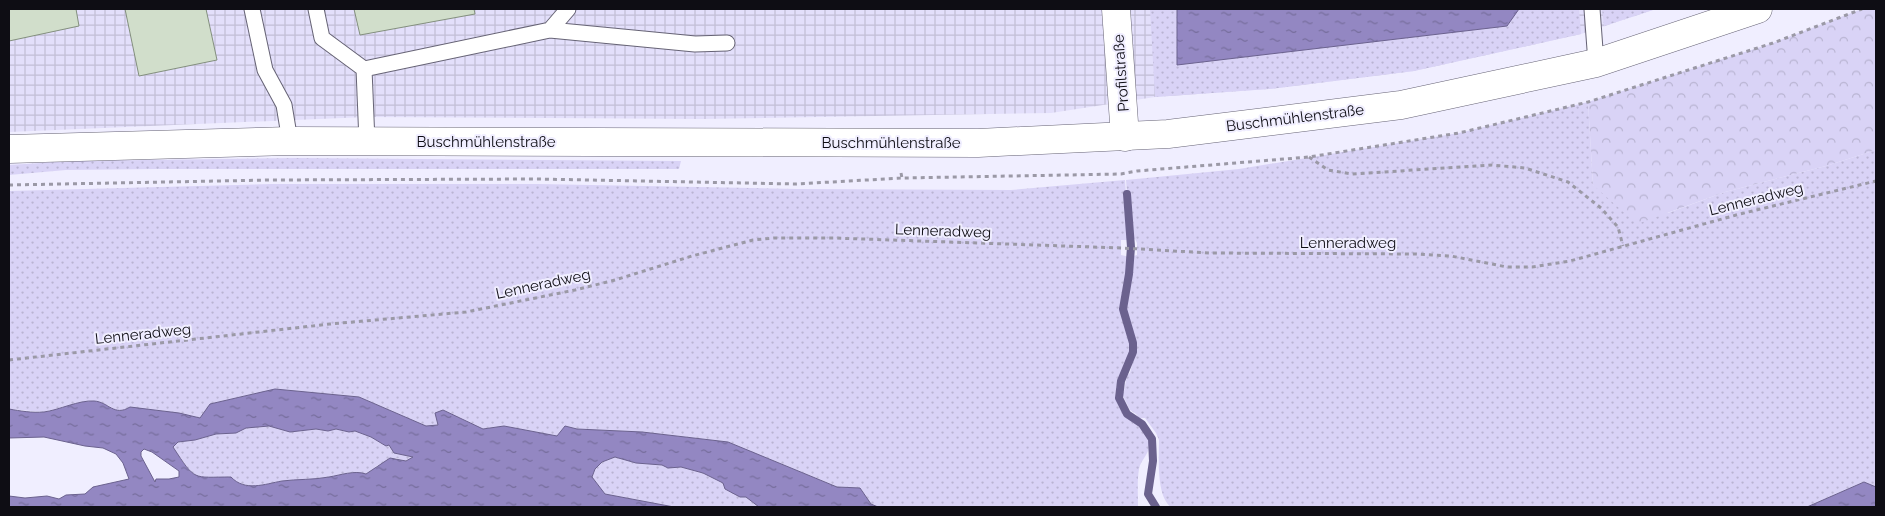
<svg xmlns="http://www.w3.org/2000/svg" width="1885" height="516" viewBox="0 0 1885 516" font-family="Raleway,sans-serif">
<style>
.industrial{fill:url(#industrial-grid)}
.grass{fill:url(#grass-dots)}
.forest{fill:url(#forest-crowns)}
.water{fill:url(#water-ripples);stroke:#6b628e;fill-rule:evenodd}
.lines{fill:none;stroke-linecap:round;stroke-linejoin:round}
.stream{stroke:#6b628e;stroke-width:8}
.building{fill:#d1decb;stroke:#838f7e}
.lane-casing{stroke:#666375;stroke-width:17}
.street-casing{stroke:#666375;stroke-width:29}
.secondary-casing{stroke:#666375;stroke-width:29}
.path{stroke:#9b99a6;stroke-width:3;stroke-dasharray:4 4;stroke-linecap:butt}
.lane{stroke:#fff;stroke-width:15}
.street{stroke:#fff;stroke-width:28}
.secondary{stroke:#fff;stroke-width:28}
.labels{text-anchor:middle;stroke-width:4;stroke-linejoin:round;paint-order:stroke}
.street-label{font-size:15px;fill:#0e0d14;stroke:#f0eeff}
</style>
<defs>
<pattern id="industrial-grid" width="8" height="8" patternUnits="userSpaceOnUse" patternTransform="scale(1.25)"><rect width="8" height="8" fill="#e3dffb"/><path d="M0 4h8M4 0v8" fill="none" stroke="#c2bed6"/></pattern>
<pattern id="grass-dots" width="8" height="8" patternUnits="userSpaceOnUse" patternTransform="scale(1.25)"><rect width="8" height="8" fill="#d9d3f6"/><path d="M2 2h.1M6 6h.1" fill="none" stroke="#b9b4d2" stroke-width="1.8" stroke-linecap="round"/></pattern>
<pattern id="forest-crowns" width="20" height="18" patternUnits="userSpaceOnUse" patternTransform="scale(1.25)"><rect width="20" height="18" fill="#d9d3f6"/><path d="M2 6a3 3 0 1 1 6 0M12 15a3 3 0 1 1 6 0" fill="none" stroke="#b9b4d2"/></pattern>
<pattern id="water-ripples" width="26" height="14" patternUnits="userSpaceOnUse" patternTransform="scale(1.25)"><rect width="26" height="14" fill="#9387c2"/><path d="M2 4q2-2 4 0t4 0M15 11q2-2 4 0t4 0" fill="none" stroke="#766d9c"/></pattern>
</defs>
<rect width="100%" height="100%" fill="#f0eeff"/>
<path class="industrial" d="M9,9H1656L1581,34L1414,71L1269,89L1155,97L1051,113L702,119L366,117L9,132Z"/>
<path class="grass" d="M1150,9H1579L1581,34L1414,71L1269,89L1155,97Z
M1602,9H1656L1604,26Z
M1588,102L1593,185L1668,213L1725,192L1826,166L1876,150V487L1863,482L1807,507H1171C1156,496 1159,458 1159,440L1156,433L1145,418H1139L1136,414L1130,410L1122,394L1124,391L1127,375L1130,373L1136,348L1124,309C1125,323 1134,337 1131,351C1128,367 1113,380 1116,398C1119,415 1140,422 1147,437C1154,452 1141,458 1139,469C1137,481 1138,495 1138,507H878L871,504L860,488L838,487L728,442L642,432L577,429L566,426L557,436L504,426L483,429L443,410L438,425L426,426L359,397L275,389L211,404L201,419L159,410H115L108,405H73L43,412L9,409V191L272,184H538L797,189L1011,190L1125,180L1129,240H1121V255L1130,257L1137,255V243L1135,239L1131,240L1126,180L1239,169L1459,133Z
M297,158L681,161L679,169H157L66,170L9,175V165L72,161Z
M269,426L290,432L316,429L328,431L336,429L349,432L355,431L371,437L386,446L389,445L394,453L413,457L406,461L396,458L376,466L373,471L365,474L351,472L326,478L282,481L267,486H253L202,478L193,475L173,447L178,442L195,440L216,434L236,433L246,428Z
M615,457L636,463L662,465L668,468L681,467L703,473L723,483L725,489L746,497L759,507H674L605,494L592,477C596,463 602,462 615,457Z"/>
<path class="forest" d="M1862,9H1876V150L1826,166L1725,192L1637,224L1593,185L1588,102L1773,43Z"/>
<path class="water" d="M1177,9H1519L1507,26L1177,65Z
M275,389L359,397L426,426L438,425L435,413L443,410L483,429L504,426L557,436L565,426L577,429L642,432L728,442L837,487L860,488L871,504L878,507H759L746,497H740L725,489L723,483L703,473L681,467L668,468L662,465L636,463L615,457L602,462L595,469L592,477L605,494L674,507H9V496L25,498L47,496L59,499L66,495L85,494L93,487L129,479L123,463L116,454L103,448L85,446L44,437L9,438V409C20,411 32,413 44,412C59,410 79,400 94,401C109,402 114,417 130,407L179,413L200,418L210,404ZM269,426L290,432L316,429L328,431L336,429L349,432L355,431L371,437L386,446L389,445L394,453L413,457L406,461L390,458L366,474C354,470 341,475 329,477C313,480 297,479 282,481C265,484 245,492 231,477C192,477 196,482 173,447L178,442L195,440L216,434L236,433L246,428ZM144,449L152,452L179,471V477L169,479H156L155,482L141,456V452Z
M1864,482L1876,487V507H1807Z"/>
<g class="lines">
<path class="stream" d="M1127,194L1131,247L1129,274L1123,309L1133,343V352L1121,381L1119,398L1127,414L1142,424L1152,439L1153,461L1148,494L1156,507"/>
</g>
<path class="building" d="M9,9H76L79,26L9,41Z
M125,9H206L217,60L139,76Z
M354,9H474L475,14L360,35Z"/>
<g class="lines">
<defs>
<path id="lane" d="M252,9L265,70L284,105L290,141
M316,9L322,38L364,69
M1592,9L1596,63
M550,30L568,9
M367,142L364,69L550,30L695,44L727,43"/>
<path id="street" d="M1116,9L1125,137"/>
<path id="secondary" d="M9,149L290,141L978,143L1168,134L1401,105L1596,63L1758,9"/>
</defs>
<use href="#lane" class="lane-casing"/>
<use href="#street" class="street-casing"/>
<use href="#secondary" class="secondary-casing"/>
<path class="path" d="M1309,157L1328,170L1352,174L1492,165L1525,168L1568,182L1601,208L1618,227L1623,246
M901,173L902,178
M9,185L270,180L537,179L796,184L902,178L1121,174L1137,171L1309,157L1459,133L1588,102L1773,43L1862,9
M9,360L330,324L466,312L575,290L615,280L692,256L753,240L774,238H834L1122,248L1209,253L1415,254L1451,256L1507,267H1532L1570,261L1740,214L1876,181"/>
<use href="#lane" class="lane"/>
<use href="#street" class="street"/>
<use href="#secondary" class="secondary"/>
</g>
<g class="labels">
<g class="street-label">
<text transform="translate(1121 73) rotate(-94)" y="5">Profilstraße</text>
<text transform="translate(1295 118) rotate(-7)" y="5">Buschmühlenstraße</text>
<text x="486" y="147">Buschmühlenstraße</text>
<text x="891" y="148">Buschmühlenstraße</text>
<text transform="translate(1756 199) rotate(-14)" y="5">Lenneradweg</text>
<text transform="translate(943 231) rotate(2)" y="5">Lenneradweg</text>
<text x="1348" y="248">Lenneradweg</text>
<text transform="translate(543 284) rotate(-12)" y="5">Lenneradweg</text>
<text transform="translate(143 334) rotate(-6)" y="5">Lenneradweg</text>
</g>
</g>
<rect width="1885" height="516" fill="none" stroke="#0e0d14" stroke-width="20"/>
</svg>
